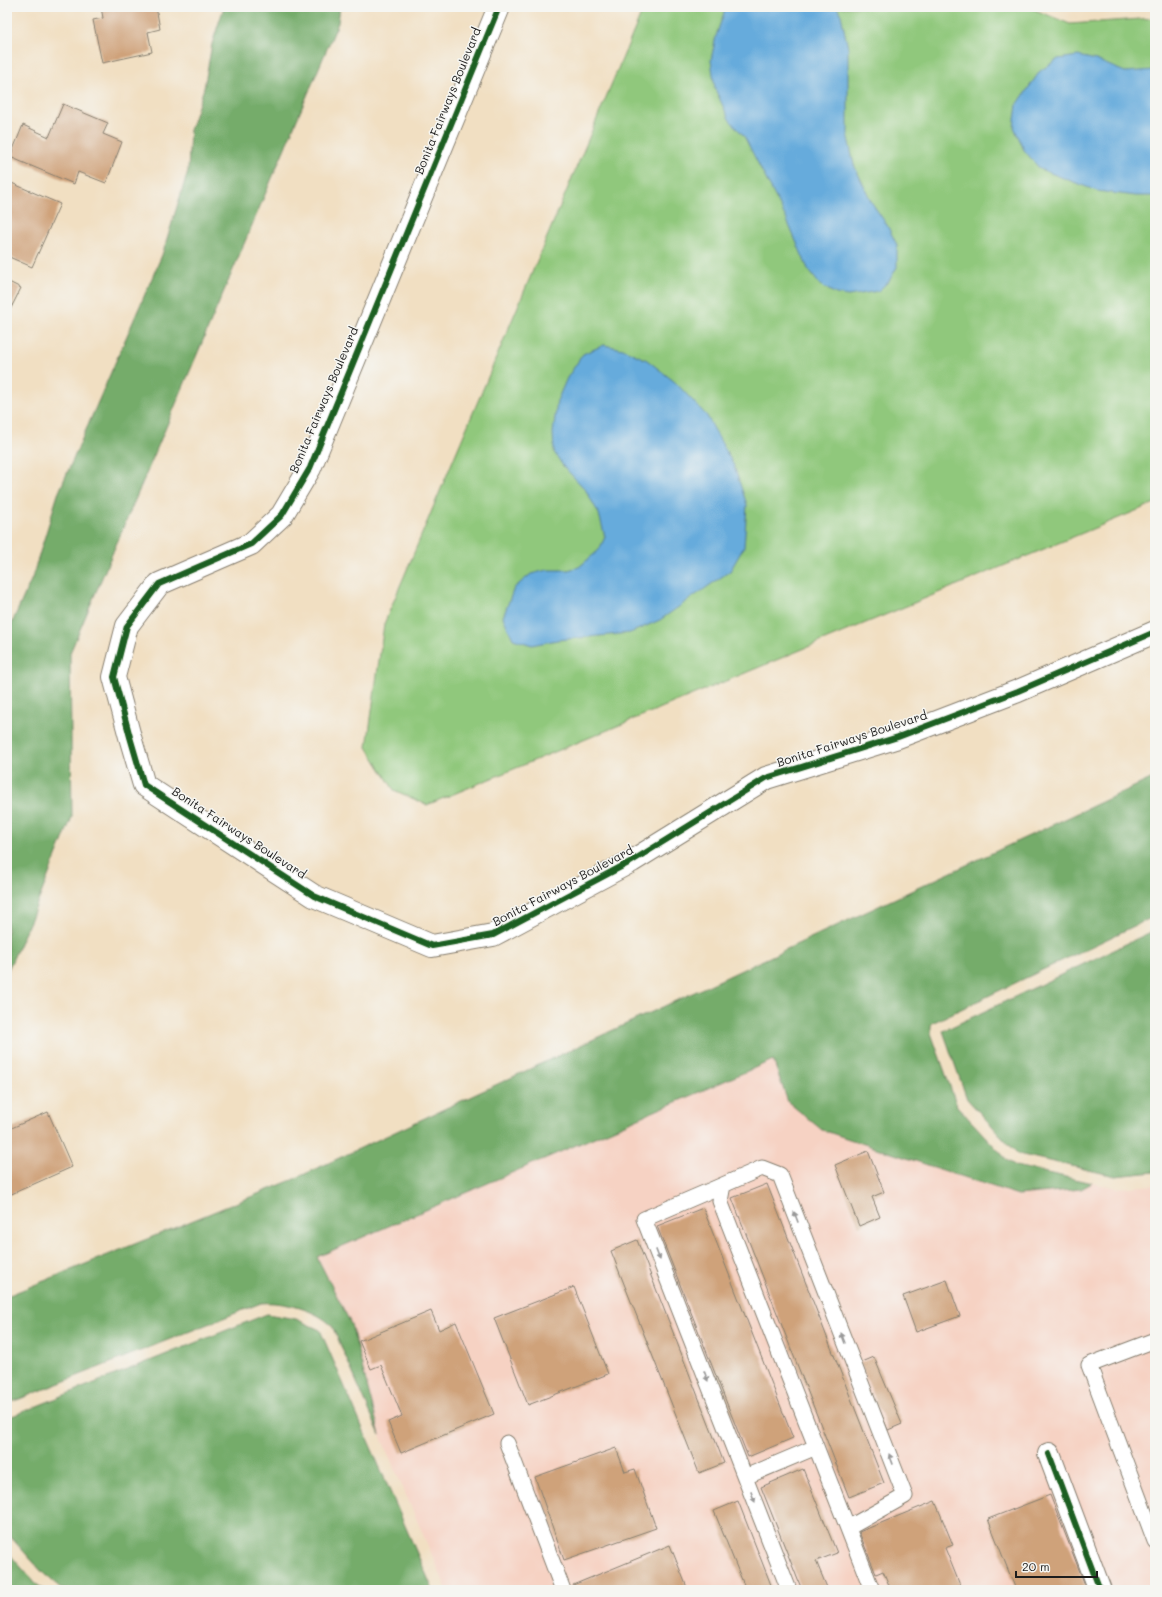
<svg xmlns="http://www.w3.org/2000/svg" width="1162" height="1597" viewBox="0 0 1162 1597" font-family="Mali,sans-serif">
<style>
.built{fill:#f6d2c3}
.green{fill:#90c87b;stroke:#56724c}
.forest{fill:#74ac6b;stroke:#486444}
.water{fill:#66abdc;stroke:#41647c}
.building{fill:#cfa27a}
.lines{fill:none;stroke-linecap:round;stroke-linejoin:round}
.service-casing{stroke:#867e6f;stroke-width:17}
.minor-casing{stroke:#867e6f;stroke-width:24}
.service{stroke:#fff;stroke-width:15}
.minor{stroke:#fff;stroke-width:22}
.cycleway-casing{stroke:#f6f6f2;stroke-width:8}
.cycleway{stroke:#1b5e20;stroke-width:6}
.oneway{fill:#999}
.labels{text-anchor:middle;stroke-width:3;stroke-linejoin:round;paint-order:stroke}
.street-label{font-size:12px;fill:#1c1c1c;stroke:#f6f6f2}
</style>
<rect width="100%" height="100%" fill="#f6f6f2"/>
<filter id="ink" filterUnits="userSpaceOnUse"><feTurbulence type="fractalNoise" baseFrequency=".025" numOctaves="2"/><feDisplacementMap in="SourceGraphic" scale="8" xChannelSelector="R" yChannelSelector="G"/><feConvolveMatrix kernelMatrix="1 2 1 2 8 2 1 2 1" color-interpolation-filters="sRGB"/></filter>
<filter id="wash" filterUnits="userSpaceOnUse"><feTurbulence type="fractalNoise" baseFrequency=".012" numOctaves="4" result="noise"/><feDisplacementMap in="SourceGraphic" scale="16" xChannelSelector="R" yChannelSelector="G"/><feGaussianBlur stdDeviation="0.9" result="paint"/><feColorMatrix in="noise" values="0 0 0 0 0 0 0 0 0 0 0 0 0 0 0 0 0 1.4 0 .05"/><feComposite in="paint" operator="in"/></filter>
<g filter="url(#wash)">
<rect width="100%" height="100%" fill="#f1dfc2"/>
<path class="built" d="M773,1060L788,1102L822,1130L958,1176L1018,1195L1081,1189L1092,1183L1118,1188L1155,1185V1590H447L380,1435L351,1324L317,1257Z"/>
<path class="green" d="M644,7H1028L1070,24L1155,18V503L427,805L394,790L367,747L384,624Z"/>
<path class="forest" d="M224,7H340L338,23L70,653L72,817L31,919L7,972V634L32,578L58,494L162,255L188,171L190,130L204,88L212,44Z
M1155,777V916L934,1022L931,1025V1033L957,1106L1008,1161L1016,1166L1092,1183L1081,1189L1018,1195L822,1130L788,1102L773,1060L317,1257L351,1324L380,1435L332,1326C317,1310 283,1301 261,1303L7,1404V1296L292,1180Z
M1155,930V1172L1115,1176L1018,1154L967,1099L943,1031Z
M267,1314L296,1319L320,1330L433,1590H63L43,1573L7,1533V1418Z
M7,1551L34,1582L44,1590H7Z"/>
<path class="water" d="M726,7H837L841,15L848,48V138L854,165L872,203L887,225L897,245V267L889,281L878,291L848,296L836,294L820,285L808,269L786,218L744,136L729,119L715,89L711,60L716,36Z
M1078,56L1096,60L1125,72L1155,70V196H1136L1097,191L1040,169L1024,150L1014,127L1017,105L1040,71L1058,59Z
M604,345L623,349L647,360L675,382L707,416L734,466L747,505L744,547L730,571L660,620L630,633L557,640L532,645L513,639L503,617L514,588L531,574L547,570H568L579,567L599,550L605,537L599,514L585,489L563,466L554,452L553,433L557,401L567,378L583,354Z"/>
<g id="blocks">
<path class="building" d="M101,7H156L160,29L148,32L152,52L102,63L93,20L103,18Z
M63,104L108,123L103,134L122,142L106,183L78,172L74,184L10,157L23,125L49,137Z
M7,181L60,204L32,267L7,256Z
M7,281L21,288L7,316Z
M48,1112L72,1167L7,1196V1130Z
M868,1151L884,1192L872,1197L880,1217L859,1226L835,1165Z
M767,1184L884,1483L849,1497L732,1198Z
M703,1208L793,1438L748,1457L657,1226Z
M637,1240L724,1463L699,1473L611,1251Z
M947,1280L960,1316L916,1332L903,1296Z
M574,1287L608,1374L528,1405L494,1318Z
M431,1311L439,1330L456,1322L494,1414L401,1453L388,1422L402,1416L381,1365L371,1369L359,1341Z
M874,1357L902,1424L888,1430L860,1363Z
M616,1448L625,1472L635,1469L656,1528L564,1560L535,1477Z
M803,1469L837,1553L816,1561L828,1590H802L761,1487Z
M1050,1495L1087,1590H1016L988,1519Z
M738,1501L773,1590H746L714,1511Z
M935,1501L953,1545L945,1548L962,1590H891L883,1571L876,1574L859,1532Z
M670,1545L688,1590H575L573,1585Z"/>
</g>
</g>
<g filter="url(#ink)">
<use href="#blocks" fill-opacity="0" stroke="#867e6f" stroke-width="1"/>
<g class="lines">
<defs>
<path id="service" d="M723,1185L644,1219L789,1590
M1155,1340L1089,1365L1155,1541
M507,1443L563,1590
M745,1477L816,1447
M848,1528L905,1496L780,1175L762,1168L723,1185L720,1201L872,1590"/>
<path id="minor" d="M499,7L310,468L282,515L251,544L159,584L127,626L114,677L130,737L144,785L314,896L432,946L493,935L632,861L766,778L898,737L1018,691L1155,632
M1049,1454L1100,1590"/>
</defs>
<use href="#service" class="service-casing"/>
<use href="#minor" class="minor-casing"/>
<use href="#service" class="service"/>
<use href="#minor" class="minor"/>
<defs>
<path id="cycleway" d="M499,7L310,468L282,515L251,544L159,584L127,626L114,677L130,737L144,785L314,896L432,946L493,935L632,861L766,778L898,737L1018,691L1155,632
M1049,1454L1100,1590"/>
</defs>
<use href="#cycleway" class="cycleway-casing"/>
<use href="#cycleway" class="cycleway"/>
</g>
<defs><path id="oneway-solid" d="M-6-.8H1V-3.2L6.5 0L1 3.2V.8H-6Z"/></defs>
<g class="oneway">
<use href="#oneway-solid" transform="translate(796 1217) rotate(-111)"/>
<use href="#oneway-solid" transform="translate(658 1255) rotate(69)"/>
<use href="#oneway-solid" transform="translate(843 1338) rotate(-111)"/>
<use href="#oneway-solid" transform="translate(706 1376) rotate(69)"/>
<use href="#oneway-solid" transform="translate(891 1459) rotate(-111)"/>
<use href="#oneway-solid" transform="translate(753 1497) rotate(69)"/>
</g>
</g>
<g class="labels">
<g class="street-label">
<text transform="translate(448 101) rotate(-68)" y="4">Bonita Fairways Boulevard</text>
<text transform="translate(324 400) rotate(-67)" y="4">Bonita Fairways Boulevard</text>
<text transform="translate(852 739) rotate(-18)" y="4">Bonita Fairways Boulevard</text>
<text transform="translate(239 833) rotate(33)" y="4">Bonita Fairways Boulevard</text>
<text transform="translate(563 886) rotate(-28)" y="4">Bonita Fairways Boulevard</text>
</g>
</g>
<rect width="1162" height="1597" fill="none" stroke="#f6f6f2" stroke-width="24"/>
<path d="M1016 1571v6h81v-6" fill="none" stroke="#1c1c1c" stroke-width="2"/>
<text x="1022" y="1571" font-size="12" fill="#1c1c1c" stroke="#f6f6f2" stroke-width="3" paint-order="stroke">20 m</text>
</svg>
